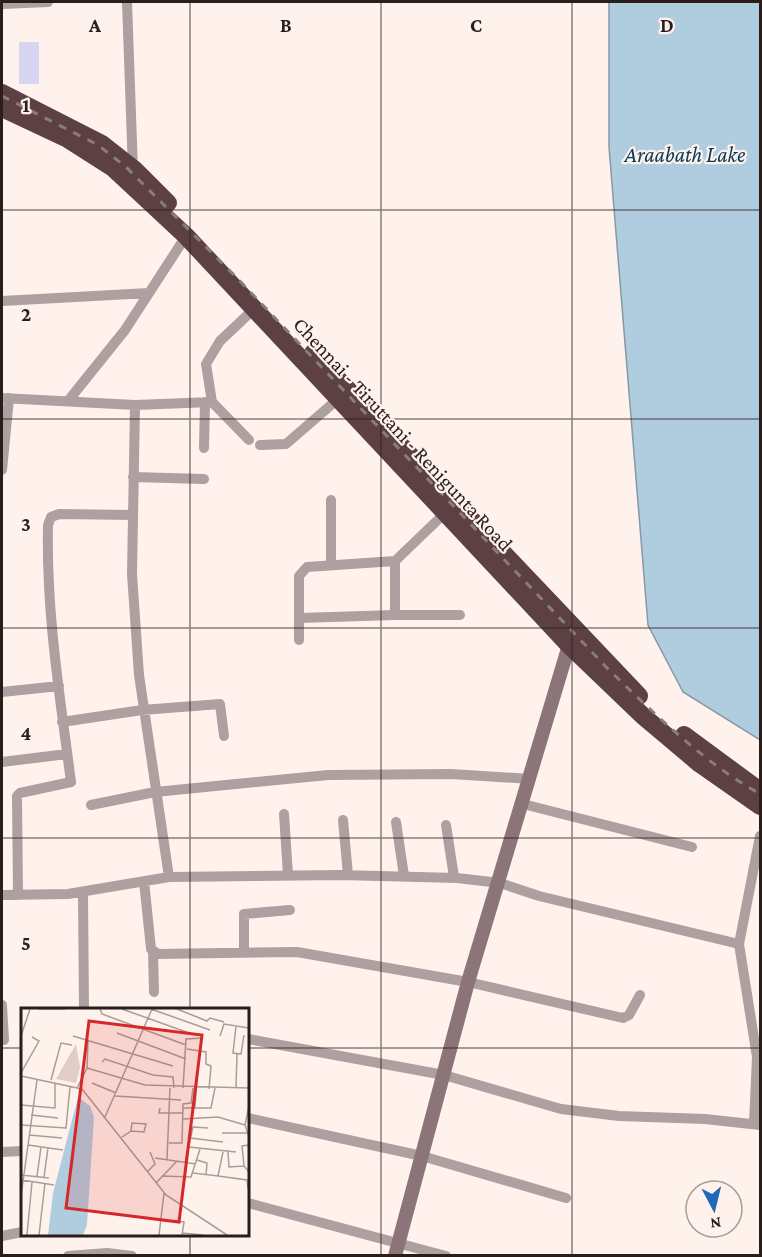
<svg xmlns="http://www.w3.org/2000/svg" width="762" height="1257" viewBox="0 0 762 1257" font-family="'Crimson Pro',serif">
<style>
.water{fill:#b0cde0;stroke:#8898a4;stroke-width:1.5}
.building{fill:#d8d5f3}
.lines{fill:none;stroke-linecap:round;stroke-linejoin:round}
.street{stroke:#ae9fa1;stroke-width:10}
.secondary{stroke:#8b7578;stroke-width:14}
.highway{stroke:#5d4044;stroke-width:18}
.rail{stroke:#897d78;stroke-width:3;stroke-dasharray:8 8;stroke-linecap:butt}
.grid{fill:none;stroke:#291e19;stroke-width:1.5;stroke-opacity:0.55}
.labels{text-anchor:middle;stroke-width:4.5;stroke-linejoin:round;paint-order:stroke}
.street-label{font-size:21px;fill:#291e19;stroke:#fff2ed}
.water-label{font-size:22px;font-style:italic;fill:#063c57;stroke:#fff2ed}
.inset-road{fill:none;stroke:#a99d98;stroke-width:1.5}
.view{fill:#d62828;fill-opacity:0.15;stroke:#d62828;stroke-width:3}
.inset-edge{fill:none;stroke:#291e19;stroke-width:3}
.grid-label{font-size:20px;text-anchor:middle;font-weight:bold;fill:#291e19;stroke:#fff2ed;stroke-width:4.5;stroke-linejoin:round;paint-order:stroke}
</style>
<rect width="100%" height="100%" fill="#fff2ed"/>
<path class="water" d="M609,2H760V740L683,692L648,625L609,147Z"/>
<path class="building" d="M19,42H39V84H19Z"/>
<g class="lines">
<path class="street" d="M127,2L133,171
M2,4L48,2
M2,301L149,293
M2,398L135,405L212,402
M68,401L125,330L186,236
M135,405L132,574L139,675L169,877
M249,440L212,402L206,364L220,341L255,308
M260,445L286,444L338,399
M204,448L205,402
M2,470L9,398
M133,477L204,479
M395,561L307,567L299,576V618L395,615V561L445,513
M331,564V500
M395,615H460
M299,618V640
M2,692L59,686
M62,722L142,710L220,704L224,736
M2,762L67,754
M523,804L692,847
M91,805L155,792L328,775L451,774L530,779
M284,814L288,875
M343,820L348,875
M396,822L404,876
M446,825L454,877
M144,881L151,949L158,954L297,952L468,982L623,1018L629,1015L640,995
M83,892L84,1010
M2,895L68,894L169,877L340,875L457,878L500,883L539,896L739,944
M18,895L17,796L20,793L71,782C60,697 46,612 48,525L51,517L59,514L133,515
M153,951L154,992
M244,953V914L290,910
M2,1005L4,1040
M248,1039L444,1075L561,1109L619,1116L705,1119L760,1125
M248,1118L422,1156L566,1198
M754,1123L757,1057L739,944L760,836
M2,1152L22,1151
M248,1203L446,1256
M2,1236L22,1232
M68,1256L107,1253L132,1256"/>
<path class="secondary" d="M395,1256L468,982L569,645L575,639"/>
<path class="highway" d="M2,93L102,144L135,170L168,203
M2,108L66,138L113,168L186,236L569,645L642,715L700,764L760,806
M313,353L639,696
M684,735L760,791"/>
<path class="rail" d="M2,96L98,145L126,167L238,279L609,670C656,715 703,762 760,794"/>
</g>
<path class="grid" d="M190,2V1010M381,2V1256M572,2V1256M2,210H760M2,419H760M2,628H760M2,838H760M2,1048H22M248,1048H760M190,1234V1256"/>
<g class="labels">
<g class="street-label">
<text transform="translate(403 434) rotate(47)" y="7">Chennai - Tiruttani - Renigunta Road</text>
</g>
<g class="water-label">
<text x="685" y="162">Araabath Lake</text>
</g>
</g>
<g transform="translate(21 1008)">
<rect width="228" height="228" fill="#fff2ed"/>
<path d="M55,36L59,59L55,75L35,71Z" fill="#e1cdc5"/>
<path d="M57,89L69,98L73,109L66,217L62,227H27L32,185Z" fill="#b0cde0"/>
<path class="inset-road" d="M17,1H44M79,1L81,6L165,37M101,1L171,26M130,1L189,22M156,1L186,13L189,10L203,14M215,18L212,45L220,46L223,27M96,25L165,51M0,28L9,1M52,28L152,58M199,28L203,16L228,20M166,41L185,44V56L190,58L188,81M81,54L84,51L132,67L152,69L153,80M66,60L124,77L228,80M0,65L18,33L11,29M0,68L61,81L145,187L206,227M30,72L40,35L51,37M71,75L95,85M56,80L66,60L67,33M162,80L165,31L182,30M215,80L216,46M94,88L160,92M0,97L34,100V75M228,98L224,117L228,129M139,100L138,105H162M162,100H174L177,59M174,100H190L194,80M10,107L37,110M84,109L131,1M162,111L197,109L224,117M0,117L45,120L49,79M201,125H226M8,127L41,130M101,129L110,123L111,115L125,116L123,124L110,123M169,130L202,134M148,135H161L162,96L170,95L172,80M7,137L42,142M168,139L215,144M207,144L208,159L223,158L228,164M134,150L175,156M146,151L149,80M176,152L186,155L185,167M164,155L172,119L187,120M223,158L221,138L228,137M126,164L134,156L129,144M172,165L197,168L202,144M0,167L28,170M16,168L20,139M141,168L170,169L179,141M197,168L226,172L227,181M23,169L27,140M1,172L33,177M135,175L156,153M0,188L16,72M139,212L163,214L161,227M161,225L182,227M6,227L11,174M18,227L24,175M138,227L143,185"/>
<path class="view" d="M68,13L181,27L158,214L45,200Z"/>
<rect width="228" height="228" class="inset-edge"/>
</g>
<g class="grid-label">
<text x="95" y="32">A</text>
<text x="286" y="32">B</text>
<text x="476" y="32">C</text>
<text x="667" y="32">D</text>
<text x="26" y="112">1</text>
<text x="26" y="321">2</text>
<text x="26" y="531">3</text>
<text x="26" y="740">4</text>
<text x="26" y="950">5</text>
</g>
<rect width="762" height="1257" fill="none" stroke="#291e19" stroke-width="6"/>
<g transform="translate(714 1209) rotate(173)"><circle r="28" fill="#fff2ed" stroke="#a99d98" stroke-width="1.5"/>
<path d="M0-4.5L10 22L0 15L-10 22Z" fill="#2068b8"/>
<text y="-9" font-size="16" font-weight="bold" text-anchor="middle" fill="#291e19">N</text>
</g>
</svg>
